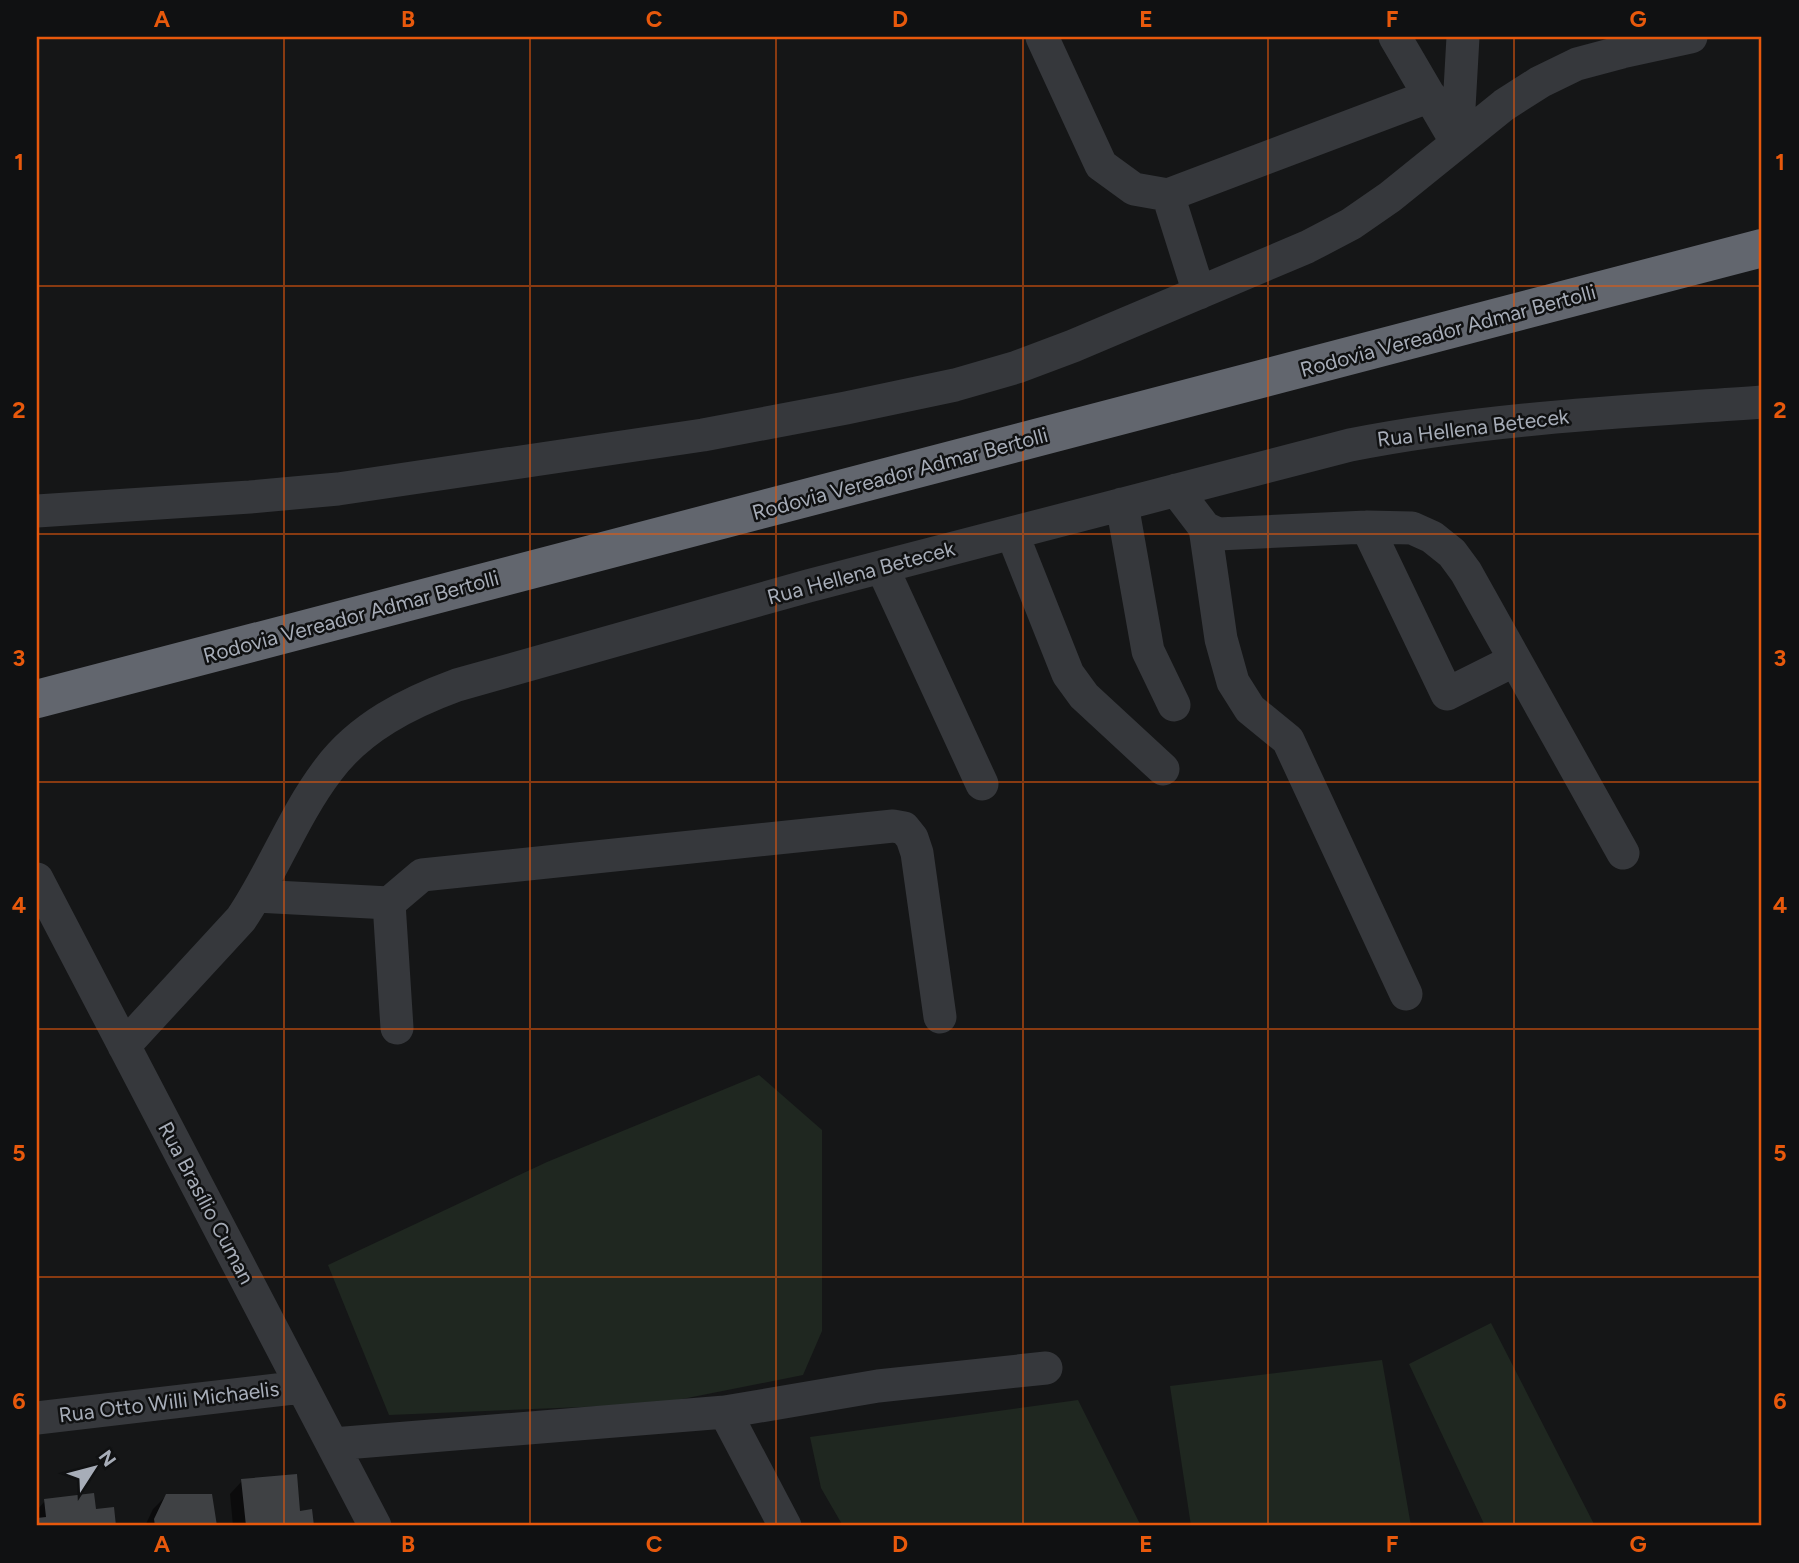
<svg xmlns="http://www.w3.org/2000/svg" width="1799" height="1563" viewBox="0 0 1799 1563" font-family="Figtree,sans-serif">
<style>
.green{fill:#1f2720}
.shadow{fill:#0007}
.building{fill:#3f4144}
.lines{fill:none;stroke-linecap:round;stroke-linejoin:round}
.minor{stroke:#36383c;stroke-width:33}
.highway{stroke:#62666e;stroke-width:38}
.grid{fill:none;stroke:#e8590c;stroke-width:2;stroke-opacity:0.55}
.labels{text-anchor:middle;stroke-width:5;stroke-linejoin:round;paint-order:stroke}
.street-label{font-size:21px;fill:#a7adb8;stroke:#101112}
.neatline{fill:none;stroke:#e8590c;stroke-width:2.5}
.grid-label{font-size:23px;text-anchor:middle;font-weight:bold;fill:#e8590c}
</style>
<rect width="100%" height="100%" fill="#151617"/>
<path class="green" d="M759,1075L822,1130V1331L803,1375L657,1404L389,1415L328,1265L547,1162Z
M1491,1323L1595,1526H1485L1409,1364Z
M1382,1360L1411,1526H1191L1170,1386Z
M1078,1400L1141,1526H843L821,1488L810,1437Z"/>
<path class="shadow" d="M242,1481L299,1513L311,1511L312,1526H233L230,1494Z
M166,1496H211L216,1526H145L153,1509Z
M45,1501L95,1511L112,1509L114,1526H37V1510Z"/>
<path class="building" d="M297,1474L300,1511L312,1509L314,1526H246L241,1479Z
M94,1493L96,1509L114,1507L116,1526H38L37,1518L46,1517L44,1499Z
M166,1494H212L217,1526H155L154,1519Z"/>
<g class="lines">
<path class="minor" d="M1042,37L1101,165L1134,189L1168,195
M1395,37L1457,143
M1457,143L1463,37
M1199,293L1168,195L1430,96
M1176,490L1205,528L1218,534L1367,527L1412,528L1432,537L1452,553L1466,572L1623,853
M1122,504L1148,651L1174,705
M37,511L250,497L338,489L703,435L846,408L955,385L1017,367L1073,346L1307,247L1351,224L1390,197L1504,105L1540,82L1577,64L1622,52L1691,37
M1367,527L1447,694L1515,660
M1205,528L1221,639L1233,682L1250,709L1288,740L1406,994
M1012,533L1068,674L1084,696L1163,769
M882,567L982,784
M37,879L375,1526
M256,896L389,903L422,875L893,826L904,828L912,838L917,853L940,1017
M389,903L397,1028
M124,1046L241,919C273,872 293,816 328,770C360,727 408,703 457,685L808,586L1350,445C1486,418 1624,412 1762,402
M725,1412L785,1526
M37,1418L302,1387
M333,1444L725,1412L878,1386L1046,1368"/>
<path class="highway" d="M37,699L1762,248"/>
</g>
<path class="grid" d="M284,37V1526M530,37V1526M776,37V1526M1023,37V1526M1268,37V1526M1514,37V1526M37,286H1762M37,534H1762M37,782H1762M37,1029H1762M37,1277H1762"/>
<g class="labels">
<g class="street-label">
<text transform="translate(1448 331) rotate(-15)" y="7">Rodovia Vereador Admar Bertolli</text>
<text transform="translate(1473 428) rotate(-7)" y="7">Rua Hellena Betecek</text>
<text transform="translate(900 474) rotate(-15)" y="7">Rodovia Vereador Admar Bertolli</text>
<text transform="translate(861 573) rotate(-15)" y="7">Rua Hellena Betecek</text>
<text transform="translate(351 617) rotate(-15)" y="7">Rodovia Vereador Admar Bertolli</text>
<text transform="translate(206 1203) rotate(62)" y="7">Rua Brasílio Cuman</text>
<text transform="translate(169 1402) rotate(-7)" y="7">Rua Otto Willi Michaelis</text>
</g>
</g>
<rect width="1799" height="1563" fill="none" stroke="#101112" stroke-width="77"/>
<g transform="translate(94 1468) rotate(54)" stroke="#101112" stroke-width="5" paint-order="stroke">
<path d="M0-5L12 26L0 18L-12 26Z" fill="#a7adb8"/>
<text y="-10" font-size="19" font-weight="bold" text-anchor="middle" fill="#a7adb8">N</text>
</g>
<rect x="38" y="38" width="1722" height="1486" class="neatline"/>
<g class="grid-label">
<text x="162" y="27">A</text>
<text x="408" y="27">B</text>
<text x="654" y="27">C</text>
<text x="900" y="27">D</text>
<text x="1146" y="27">E</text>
<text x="1392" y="27">F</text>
<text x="1638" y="27">G</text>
<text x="19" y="170">1</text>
<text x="1780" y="170">1</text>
<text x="19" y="418">2</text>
<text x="1780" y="418">2</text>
<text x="19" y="666">3</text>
<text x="1780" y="666">3</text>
<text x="19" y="913">4</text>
<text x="1780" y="913">4</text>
<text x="19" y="1161">5</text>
<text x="1780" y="1161">5</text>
<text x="19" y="1409">6</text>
<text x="1780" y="1409">6</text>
<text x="162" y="1552">A</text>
<text x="408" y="1552">B</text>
<text x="654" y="1552">C</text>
<text x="900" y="1552">D</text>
<text x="1146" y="1552">E</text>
<text x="1392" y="1552">F</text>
<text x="1638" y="1552">G</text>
</g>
</svg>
